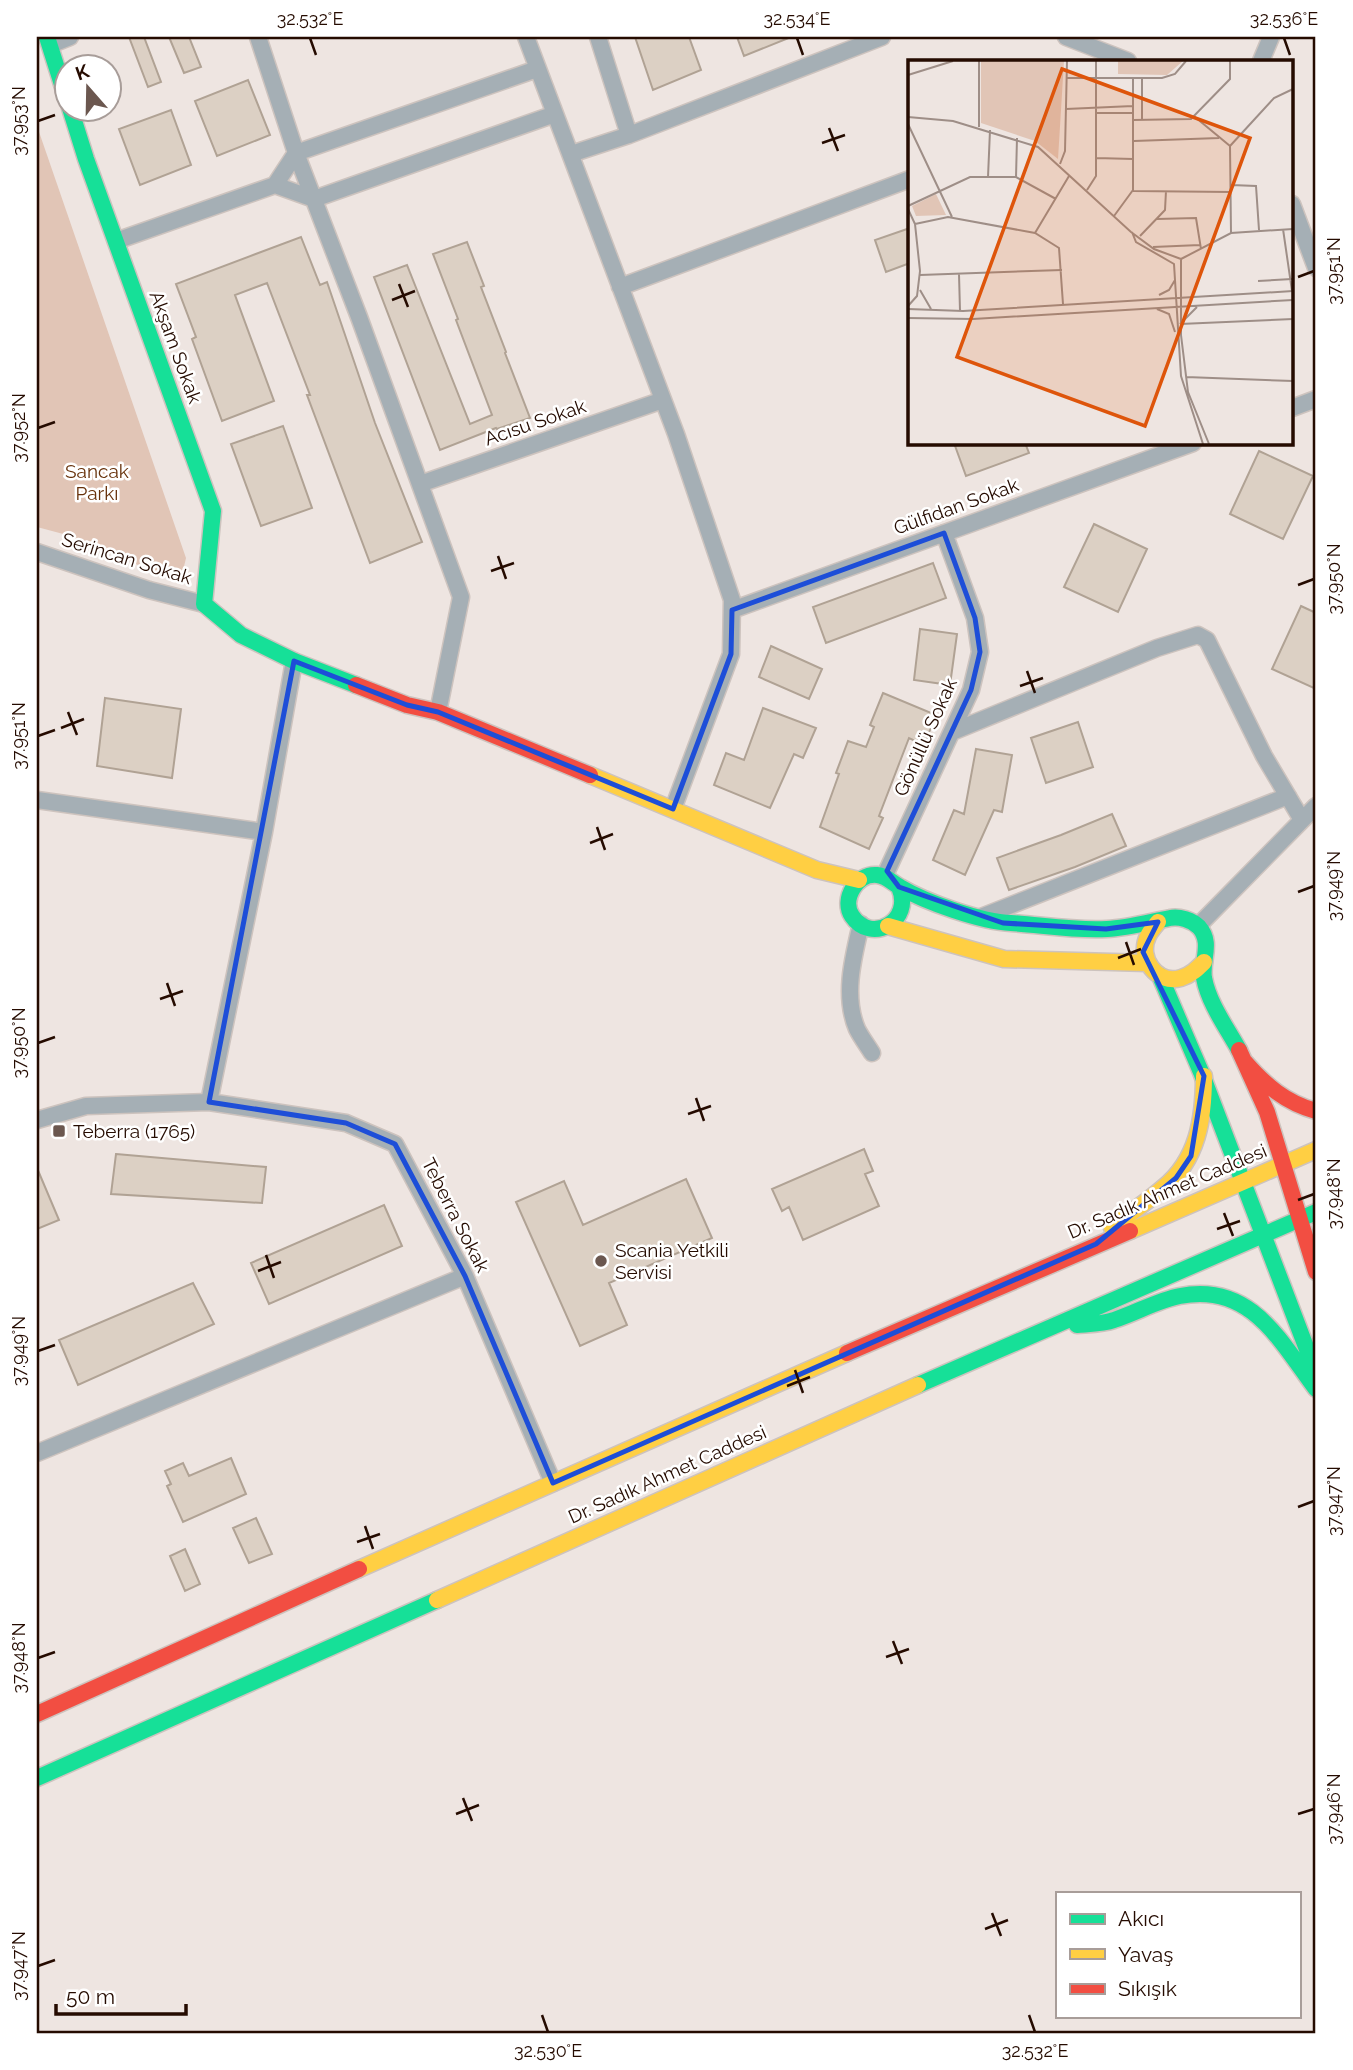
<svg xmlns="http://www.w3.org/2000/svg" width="1353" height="2070" viewBox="0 0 1353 2070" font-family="Raleway,sans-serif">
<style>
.green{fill:#e1c5b6}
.building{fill:#dcd0c4;stroke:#b0a294;stroke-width:2}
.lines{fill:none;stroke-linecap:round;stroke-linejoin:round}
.street-casing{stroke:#cdc3be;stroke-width:19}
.fast-casing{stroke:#cdc3be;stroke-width:19}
.slow-casing{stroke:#cdc3be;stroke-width:19}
.jam-casing{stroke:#cdc3be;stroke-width:19}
.street{stroke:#a5afb5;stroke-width:16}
.fast{stroke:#16e098;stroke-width:16}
.slow{stroke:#ffcf43;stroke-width:16}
.jam{stroke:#f24e42;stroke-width:16}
.marked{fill:none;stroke:#1d4ed8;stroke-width:5;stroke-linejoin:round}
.ticks{fill:none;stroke:#250b00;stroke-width:2.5}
.poi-dot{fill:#6b574f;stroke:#fff;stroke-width:2.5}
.labels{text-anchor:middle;stroke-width:5;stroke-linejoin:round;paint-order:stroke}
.street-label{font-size:19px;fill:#250b00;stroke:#fff}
.park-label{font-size:19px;fill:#67310a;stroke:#fff}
.poi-label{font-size:19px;fill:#250b00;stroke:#fff;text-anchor:start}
.inset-road{fill:none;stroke:#9e8e87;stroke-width:2}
.view{fill:#de550b;fill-opacity:0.15;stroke:#de550b;stroke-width:3.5}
.inset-edge{fill:none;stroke:#250b00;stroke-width:3.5}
.neatline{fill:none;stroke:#250b00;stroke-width:2.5}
.ticks-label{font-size:18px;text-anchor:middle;fill:#250b00}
</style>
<rect width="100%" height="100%" fill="#eee5e1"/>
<path class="green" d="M37,126L186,558L182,575L157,573L67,535L37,527Z"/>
<path class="building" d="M129,37H144L161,82L148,87Z
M169,37H189L201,67L184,73Z
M635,37H689L701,70L653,90Z
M737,37H791L744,56Z
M248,80L270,135L217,156L195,101Z
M171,110L191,165L140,185L119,129Z
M910,228V263L886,272L875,240Z
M301,237L320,285L327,282L375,423L422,542L370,563L307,395H310L267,283L235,295L274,401L222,421L192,339L196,337L176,284Z
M467,242L484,286L481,287L506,352L505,353L530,418L497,429L496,428L440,450L374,277L407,265L470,424L492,415L456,320L458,319L433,254Z
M283,426L312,508L261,526L231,444Z
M954,443H1025L1029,453L966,476Z
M1259,451L1313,476L1283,539L1230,514Z
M1094,524L1147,549L1118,612L1064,587Z
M933,563L946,598L826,643L813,607Z
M1301,606L1316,613V689L1272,669Z
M920,629L957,634L950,685L914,680Z
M771,646L822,669L809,699L759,677Z
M883,693L936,715L924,745L909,738L879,816L883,818L869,849L820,827L839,774L836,773L848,741L866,747L874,727L870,725Z
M105,698L181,709L172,778L97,766Z
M763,708L816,728L803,758L794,754L770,808L714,785L726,753L744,760Z
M1078,722L1093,767L1046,783L1031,738Z
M976,749L1012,755L1002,812L994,810L965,875L933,860L954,810L964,814Z
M1112,814L1126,846L1075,867L1009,890L997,858L1061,835Z
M864,1149L873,1171L865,1174L879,1206L803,1240L789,1207L782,1211L772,1189Z
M116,1154L266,1167L262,1203L111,1194Z
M37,1168L59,1220L37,1229Z
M686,1179L712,1238L609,1283L627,1325L580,1346L516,1202L564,1181L583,1225Z
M384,1205L402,1246L269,1304L251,1263Z
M193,1283L214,1324L78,1385L59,1340Z
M231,1458L246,1494L183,1522L167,1486L171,1484L165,1471L183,1463L189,1476Z
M256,1518L272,1554L249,1563L233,1528Z
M185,1549L200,1584L185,1591L170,1556Z"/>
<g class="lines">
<defs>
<path id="street" d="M258,37L296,153L359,317L461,597L438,712
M526,37L676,434L732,600L731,654L673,809
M598,37L629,135
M1066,37L1128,61
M50,45L70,37
M1261,61L1271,37
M571,154L629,135L882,37
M275,185L314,199L555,114
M1292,204L1316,268
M116,241L275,185L296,153L537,69
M620,287L910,179
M1292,408L1316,399
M420,484L663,400
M37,552L149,590L204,604
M732,610L1193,443
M952,732L1157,648L1198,635L1207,640L1264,756L1302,820
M37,800L264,832
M885,875L971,690L980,652L975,618L944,533
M981,917L1288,796
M861,924C853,958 843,996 857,1029C861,1037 867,1045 872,1053
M1198,926L1316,806
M209,1102L264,832L294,661
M37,1120L86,1106L209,1102L346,1123L395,1144L465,1276L553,1483
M37,1453L465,1276"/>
<path id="fast" d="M47,37L66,97
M70,108L86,159L213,511L204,604L241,635L294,661L356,685
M899,887C914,921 871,945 852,916C841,899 857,873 877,875C887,876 891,882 900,887C925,902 982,922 1011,923C1042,925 1075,931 1107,929C1128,928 1149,922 1170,918C1179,916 1192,920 1199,927C1213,943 1201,960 1204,978C1209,1004 1227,1028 1239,1050
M1160,976L1201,1072L1316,1373
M1077,1325C1089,1324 1103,1324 1114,1320C1136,1313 1158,1300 1180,1296C1251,1282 1280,1341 1316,1389
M918,1385L1316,1212
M37,1778L437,1600"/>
<path id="slow" d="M590,775L817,870L859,880
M1158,922C1155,926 1150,931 1148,936C1137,958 1157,985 1181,978C1191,975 1197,969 1204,962
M888,926L1004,959L1147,963
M1112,1228C1128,1214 1147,1202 1163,1188C1198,1160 1204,1118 1204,1076
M1130,1231L1316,1150
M359,1569L847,1353
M437,1600L918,1385"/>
<path id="jam" d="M356,685L407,705L438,712L590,775
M1239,1050L1267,1112L1316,1272
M1245,1062C1265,1085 1286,1103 1316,1111
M847,1353L1130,1231
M37,1714L359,1569"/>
</defs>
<use href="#street" class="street-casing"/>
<use href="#fast" class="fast-casing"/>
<use href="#slow" class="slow-casing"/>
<use href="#jam" class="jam-casing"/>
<use href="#street" class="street"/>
<use href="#fast" class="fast"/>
<use href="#slow" class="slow"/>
<use href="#jam" class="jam"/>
</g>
<path class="marked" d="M944,533L975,618L980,652L971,690L887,871L899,887L1003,923L1106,929L1158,922L1143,952L1204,1076L1191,1156L1176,1178L1096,1244L553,1483L465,1276L395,1144L346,1123L209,1102L294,661L407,705L438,712L673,809L731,654L732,610Z"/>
<path class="ticks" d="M310,38L316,55M797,38L803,55M1284,38L1290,55M38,121L55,115M829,128L838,151M822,143L845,135M1298,277L1314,271M399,284L408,307M392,300L415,291M38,428L55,422M498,556L506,579M491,571L514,563M1298,585L1314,579M1027,671L1035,693M1020,686L1043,678M68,712L77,735M61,728L84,719M38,736L55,730M597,827L605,850M590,843L613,834M1298,892L1314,886M1126,942L1134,965M1118,958L1141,949M167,983L175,1006M160,999L183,991M38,1043L55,1037M696,1098L704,1121M688,1114L711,1106M1298,1200L1314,1194M1224,1213L1233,1236M1217,1229L1240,1221M266,1255L274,1278M258,1271L281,1262M38,1351L55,1345M795,1370L803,1393M787,1386L810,1377M1298,1507L1314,1501M365,1526L373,1549M357,1542L380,1534M893,1641L902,1664M886,1657L909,1649M38,1658L55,1652M463,1798L472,1821M456,1814L479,1805M1298,1814L1314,1809M992,1913L1001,1936M985,1929L1008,1920M38,1966L55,1960M542,2015L548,2032M1029,2015L1035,2032"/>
<g class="poi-dot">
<rect x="52" y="1124" width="14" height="14" rx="3.5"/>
<circle cx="601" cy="1261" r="7"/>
</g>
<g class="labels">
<g class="street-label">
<text transform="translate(176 347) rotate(70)" y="7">Akşam Sokak</text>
<text transform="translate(535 422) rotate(-19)" y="7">Acısu Sokak</text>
<text transform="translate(956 506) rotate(-20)" y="7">Gülfidan Sokak</text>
<text transform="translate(127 558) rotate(17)" y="7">Serincan Sokak</text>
<text transform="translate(925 737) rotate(-66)" y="7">Gönüllü Sokak</text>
<text transform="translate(1167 1191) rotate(-23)" y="7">Dr. Sadık Ahmet Caddesi</text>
<text transform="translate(456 1215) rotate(63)" y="7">Teberra Sokak</text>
<text transform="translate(667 1474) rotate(-24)" y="7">Dr. Sadık Ahmet Caddesi</text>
</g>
<g class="park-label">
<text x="97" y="478">Sancak<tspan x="97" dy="22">Parkı</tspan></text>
</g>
<g class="poi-label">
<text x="73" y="1138">Teberra (1765)</text>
<text x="615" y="1257">Scania Yetkili<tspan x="615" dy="22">Servisi</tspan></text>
</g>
</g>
<g transform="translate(908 60)">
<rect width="385" height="385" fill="#eee5e1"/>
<path d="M73,1H156L150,99L127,81L73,63ZM210,1H275L259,15L210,14ZM28,134L38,155L8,156L4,146Z" fill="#e1c5b6"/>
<path class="inset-road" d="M71,1V67M0,15L45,1M158,18H254L267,14L278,1M158,49L225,46M187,53H225M0,57L45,61L130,87L223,172L246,189L273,199M287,57L322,86L323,173M225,60L283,59L322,19V1M234,60V17M0,64L44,157M226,81L311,78M322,86L366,38L385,29M188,98L225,99M152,104L157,91L159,1M80,117L82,70M108,117L109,78M323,125L348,126L351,170M179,130L188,116V1M225,131L323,132M0,146L62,117H108L148,139M0,149L7,164L12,211L9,236L0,246M206,156L225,130V17M249,159L288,158L293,189M7,164L40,157L127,173L151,188L155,244M375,169L384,231M224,172L228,182L266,204L273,316L295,384M127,173L161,116M232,176L257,150L258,131M245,187L292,185M273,199V275L280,332L301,384M273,199L323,173L385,169M51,214L52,251M12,215L154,210M350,221L384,219M12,230L23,249M251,235L261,230L267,220M0,249L55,251L385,231M249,249L261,254L267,272M0,258L65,259L385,240M272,264L385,259M272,264L289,247M278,317L385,321"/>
<path class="view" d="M154,9L342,78L237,366L49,297Z"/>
<rect width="385" height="385" class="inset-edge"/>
</g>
<rect width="1353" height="2070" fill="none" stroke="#ffffff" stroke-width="77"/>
<rect x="1056" y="1892" width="245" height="126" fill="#ffffff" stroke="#a89d99" stroke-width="2"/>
<rect x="1070" y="1914" width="35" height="10" fill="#16e098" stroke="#a89d99" stroke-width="2"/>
<text x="1118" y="1926" font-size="21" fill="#250b00">Akıcı</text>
<rect x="1070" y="1949" width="35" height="10" fill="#ffcf43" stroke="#a89d99" stroke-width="2"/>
<text x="1118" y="1962" font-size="21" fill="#250b00">Yavaş</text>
<rect x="1070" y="1984" width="35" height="10" fill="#f24e42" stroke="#a89d99" stroke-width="2"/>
<text x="1118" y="1996" font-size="21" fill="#250b00">Sıkışık</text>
<g transform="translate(88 88) rotate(340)"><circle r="33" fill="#ffffff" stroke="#a89d99" stroke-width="2"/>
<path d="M0-5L12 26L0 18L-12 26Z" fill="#6b574f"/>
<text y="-10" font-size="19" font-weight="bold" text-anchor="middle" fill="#250b00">K</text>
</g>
<path d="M56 2004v10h130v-10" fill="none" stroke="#250b00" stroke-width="3.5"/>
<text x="66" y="2004" font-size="21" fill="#250b00" stroke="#ffffff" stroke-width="5" paint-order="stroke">50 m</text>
<rect x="38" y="38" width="1276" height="1994" class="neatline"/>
<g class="ticks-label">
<text x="310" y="25">32.532°E</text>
<text x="797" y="25">32.534°E</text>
<text x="1284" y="25">32.536°E</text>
<text transform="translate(19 121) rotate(-90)" y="6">37.953°N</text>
<text transform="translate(1334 271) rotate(-90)" y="6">37.951°N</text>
<text transform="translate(19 428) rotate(-90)" y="6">37.952°N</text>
<text transform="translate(1334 579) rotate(-90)" y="6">37.950°N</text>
<text transform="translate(19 736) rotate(-90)" y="6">37.951°N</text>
<text transform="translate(1334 886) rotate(-90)" y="6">37.949°N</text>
<text transform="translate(19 1043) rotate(-90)" y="6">37.950°N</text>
<text transform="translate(1334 1194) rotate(-90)" y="6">37.948°N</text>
<text transform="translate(19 1351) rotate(-90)" y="6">37.949°N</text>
<text transform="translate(1334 1501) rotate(-90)" y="6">37.947°N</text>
<text transform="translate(19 1658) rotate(-90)" y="6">37.948°N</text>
<text transform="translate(1334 1809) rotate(-90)" y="6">37.946°N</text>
<text transform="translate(19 1966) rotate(-90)" y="6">37.947°N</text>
<text x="548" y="2057">32.530°E</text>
<text x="1035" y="2057">32.532°E</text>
</g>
</svg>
